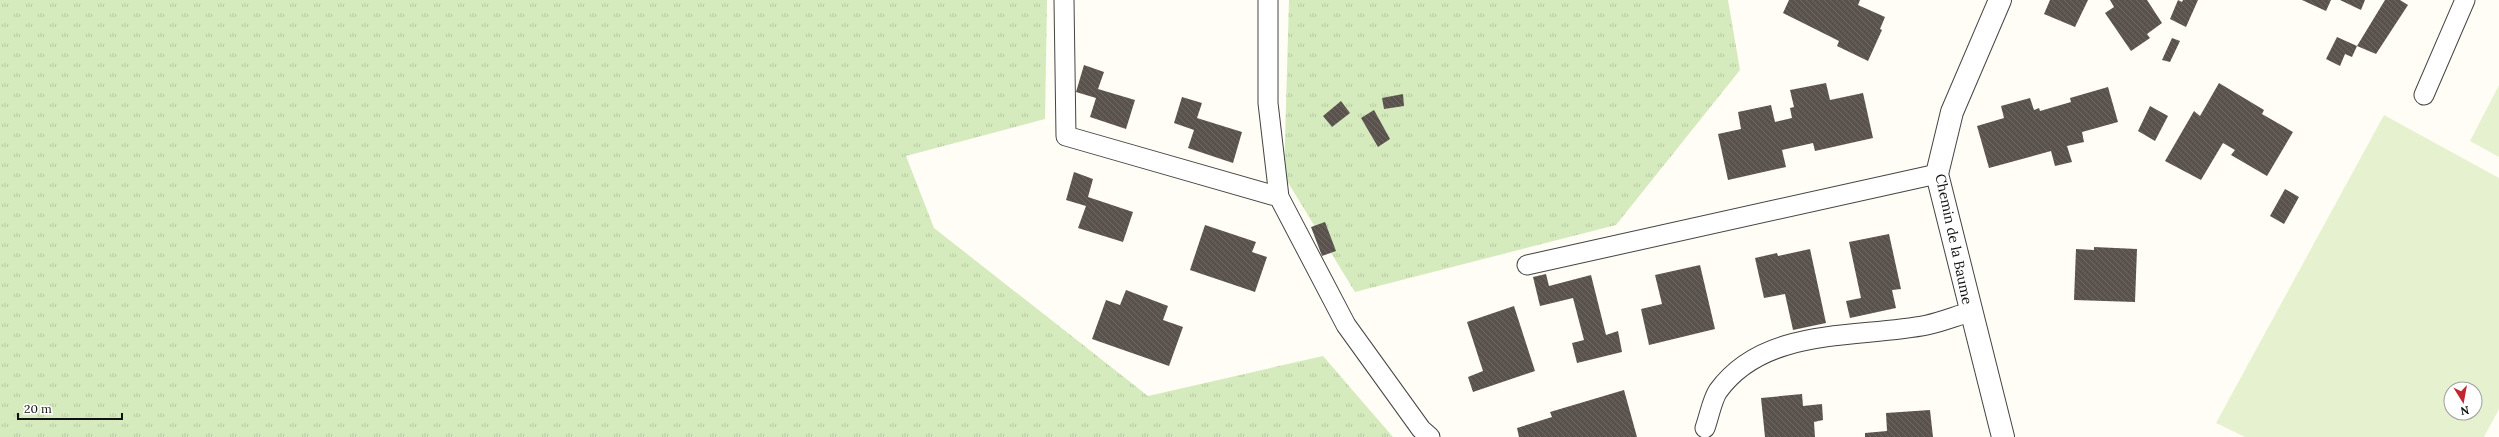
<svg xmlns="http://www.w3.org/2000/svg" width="2499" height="437" viewBox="0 0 2499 437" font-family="Lora,serif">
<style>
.grass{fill:url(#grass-tufts)}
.pitch{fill:#e6f2cf;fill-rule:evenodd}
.building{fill:url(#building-back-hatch)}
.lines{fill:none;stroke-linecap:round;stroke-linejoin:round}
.lane-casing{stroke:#444;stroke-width:21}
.street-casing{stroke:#444;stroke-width:24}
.lane{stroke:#fff;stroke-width:19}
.street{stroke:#fff;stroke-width:22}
.labels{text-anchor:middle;stroke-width:4;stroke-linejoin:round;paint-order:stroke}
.street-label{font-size:14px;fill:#111;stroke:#fff}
</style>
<defs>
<pattern id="grass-tufts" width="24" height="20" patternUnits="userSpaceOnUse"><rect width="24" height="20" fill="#d5ebbd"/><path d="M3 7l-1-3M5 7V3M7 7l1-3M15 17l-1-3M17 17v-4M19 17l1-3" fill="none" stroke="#b6c8a1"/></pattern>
<pattern id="building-back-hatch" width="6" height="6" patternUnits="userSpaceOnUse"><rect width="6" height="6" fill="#5a524d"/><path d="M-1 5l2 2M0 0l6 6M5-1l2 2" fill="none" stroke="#6d6662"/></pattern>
</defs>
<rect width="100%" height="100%" fill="#fffdf5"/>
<path class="grass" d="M0,0H1047L1045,119L906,156L934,228L1148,396L1323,356L1393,437H0Z
M1289,0H1728L1740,70L1616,225L1355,292L1284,176Z"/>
<path class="pitch" d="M2499,85V157L2470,141Z
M2384,115L2499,178V409L2484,437H2245L2216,423ZM2451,389H2475V413H2451Z"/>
<path class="building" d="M1789,0H1860L1858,5L1885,17L1880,29L1882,30L1868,61L1837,46L1839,41L1783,13Z
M2050,0H2088L2075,27L2044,14Z
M2110,0H2147L2162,23L2147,34L2150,38L2131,51L2105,13L2114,7Z
M2178,0L2182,2L2183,0H2198L2186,27L2170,19Z
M2302,0H2331L2326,11Z
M2340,0H2365L2361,10Z
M2385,0H2400L2408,5L2376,54L2357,46Z
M2337,37L2357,46L2352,57L2345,54L2340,66L2326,59Z
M2172,38L2180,41L2170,62L2162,60Z
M1084,65L1104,72L1098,89L1135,100L1126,129L1090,117L1096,98L1076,92Z
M1826,83L1830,100L1863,93L1873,138L1815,151L1813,143L1782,150L1786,167L1728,180L1718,134L1741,129L1738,112L1771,105L1775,122L1792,118L1790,108L1794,107L1790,90Z
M2219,83L2264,110L2262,114L2293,132L2267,176L2231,155L2235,150L2223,143L2201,180L2165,161L2194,111L2200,116Z
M2108,87L2118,122L2082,132L2084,142L2067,146L2072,162L2055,166L2051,151L1989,168L1977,126L2004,118L2001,106L2030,98L2034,110L2039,108L2040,111L2071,102L2070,98Z
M1403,94L1404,106L1384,109L1382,98Z
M1182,97L1202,103L1197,118L1242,132L1233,163L1188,148L1194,130L1174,123Z
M1341,101L1350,113L1332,127L1323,116Z
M2150,106L2168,116L2155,141L2138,131Z
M1374,110L1390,139L1378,147L1361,118Z
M1074,172L1093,179L1088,197L1133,212L1123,242L1078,228L1086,206L1066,200Z
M2285,189L2299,197L2284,224L2270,216Z
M1325,222L1336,251L1322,256L1311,227Z
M1205,225L1256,242L1252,252L1267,257L1255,292L1190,270Z
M1889,234L1901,289L1892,290L1896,308L1850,318L1846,301L1861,298L1849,242Z
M2094,247L2137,249L2135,302L2074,300L2076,249L2094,250Z
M1810,249L1826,323L1793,330L1785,294L1764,298L1755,258L1777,253L1778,256Z
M1700,265L1715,329L1649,345L1641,309L1662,304L1655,275Z
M1546,274L1549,286L1591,275L1606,335L1618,331L1622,352L1577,363L1572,343L1584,340L1573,298L1540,306L1533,277Z
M1126,290L1168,306L1163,320L1183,327L1169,366L1092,339L1106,300L1120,305Z
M1514,306L1535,371L1473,392L1468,377L1483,371L1467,322Z
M1624,390L1637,437H1519L1517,428L1552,417L1550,412Z
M1802,394L1803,406L1822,404L1823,420L1814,422L1815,437H1765L1761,398Z
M1930,410L1933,437H1865V433L1887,431L1886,413Z"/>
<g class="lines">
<defs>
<path id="lane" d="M1064,0L1066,136L1279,197L1346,325L1421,429L1430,437
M1268,0V103L1279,197
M2424,95L2465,0
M1527,265L1937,174
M1705,428C1709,417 1712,400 1718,391C1765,326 1857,339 1927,325C1941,322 1956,316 1970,312"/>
<path id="street" d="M2000,0L1952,112L1937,174L2003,437"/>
</defs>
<use href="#lane" class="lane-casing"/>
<use href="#street" class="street-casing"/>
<use href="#lane" class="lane"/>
<use href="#street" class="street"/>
</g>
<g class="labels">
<g class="street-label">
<text transform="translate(1954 239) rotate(78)" y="5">Chemin de la Baume</text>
</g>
</g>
<g transform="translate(2463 401) rotate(169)"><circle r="19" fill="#ffffff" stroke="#a0a0a0"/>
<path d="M0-3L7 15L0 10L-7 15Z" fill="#c4262e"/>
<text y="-6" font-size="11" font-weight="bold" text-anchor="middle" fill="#111111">N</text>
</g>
<path d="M18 413v6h104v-6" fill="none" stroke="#111111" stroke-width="2"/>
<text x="24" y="413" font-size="12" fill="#111111" stroke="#ffffff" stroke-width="3" paint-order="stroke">20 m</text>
</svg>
